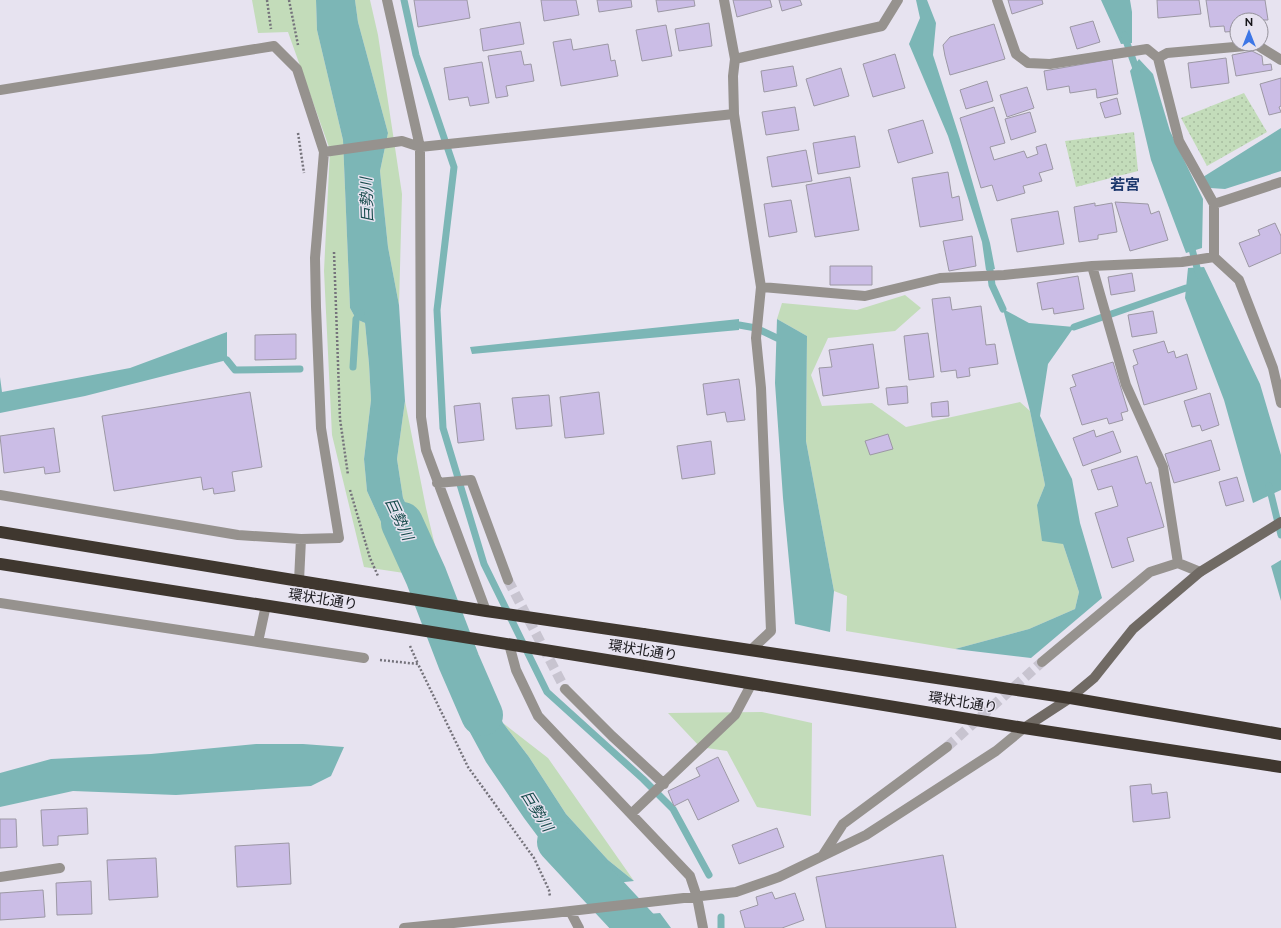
<svg xmlns="http://www.w3.org/2000/svg" width="1281" height="928" viewBox="0 0 1281 928" font-family="Raleway,'Noto Sans JP',sans-serif">
<style>
.grass{fill:#c3dcba}
.park{fill:url(#park-dots)}
.water{fill:#7cb6b6}
.lines{fill:none;stroke-linecap:round;stroke-linejoin:round}
.stream{stroke:#7cb6b6;stroke-width:7}
.river{stroke:#7cb6b6;stroke-width:42}
.building{fill:#cbbde6;stroke:#9c98a4}
.street-tunnel{stroke:#c8c4d0;stroke-width:10;stroke-dasharray:10 5;stroke-linecap:butt}
.path{stroke:#75737b;stroke-width:2.5;stroke-dasharray:2 2;stroke-linecap:butt}
.street{stroke:#96928e;stroke-width:10}
.secondary{stroke:#706a64;stroke-width:10}
.highway{stroke:#3f372f;stroke-width:12}
.highway-bridge{stroke:#3f372f;stroke-width:12}
.labels{text-anchor:middle;stroke-width:3;stroke-linejoin:round;paint-order:stroke}
.street-label{font-size:14px;fill:#17161a;stroke:#e7e3f0}
.neighbourhood-label{font-size:15px;font-weight:bold;fill:#1b366c;stroke:#e7e3f0}
.water-label{font-size:15px;font-style:italic;fill:#174b4c;stroke:#e7e3f0}
</style>
<defs>
<pattern id="park-dots" width="8" height="8" patternUnits="userSpaceOnUse"><rect width="8" height="8" fill="#c3dcba"/><path d="M2 2h.1M6 6h.1" fill="none" stroke="#a7bc9f" stroke-width="1.8" stroke-linecap="round"/></pattern>
</defs>
<rect width="100%" height="100%" fill="#e7e3f0"/>
<path class="grass" d="M252,0H316L317,30L343,140L350,308L356,319L365,323L369,364L371,400L364,459L367,491L404,573L364,567L332,435L324,271L330,150L288,32L258,33Z
M355,0H370L378,35L402,194L399,305L388,247L380,171L388,133L358,22Z
M905,295L921,308L895,331L828,338L811,375L822,406L872,403L906,427L1020,402L1030,411L1045,485L1037,505L1063,544L1079,592L1075,609L1029,629L955,649L846,631L847,596L834,591L806,441L807,336L777,319L782,303L857,310Z
M405,401L426,508L443,579L403,498L397,459Z
M762,712L812,723L811,816L757,807L727,751L700,747L668,713Z
M503,723L548,758L634,881L608,860L566,814L529,757Z"/>
<path class="park" d="M1244,93L1267,132L1207,166L1181,118Z
M1134,132L1138,171L1076,187L1065,141Z"/>
<path class="water" d="M316,0H355L358,22L388,133L380,171L388,247L399,305L405,401L397,459L403,498L443,579L404,573L367,491L364,459L371,400L369,364L365,323L356,319L350,308L343,140L317,30Z
M916,0H927L936,23L933,55L960,139L990,243L995,269L986,270L982,242L948,136L909,44L920,18Z
M1101,0H1130L1132,12V43L1121,44Z
M1139,59L1153,74L1170,131L1203,199L1202,248L1186,253L1151,160L1130,71Z
M1281,128V171L1225,189L1210,188L1203,177Z
M1204,267L1260,384L1281,455V490L1253,503L1224,400L1185,298L1188,268Z
M1003,309L1029,323L1074,327L1048,364L1040,416L1072,479L1080,523L1102,598L1031,658L955,649L1029,629L1075,609L1079,592L1063,544L1042,541L1037,505L1045,485L1030,411Z
M739,319V330L472,354L470,347Z
M777,319L807,336L806,441L834,591L830,632L795,624L783,498L775,383Z
M227,332V360L85,396L0,413V377L2,392L130,368Z
M1281,560V601L1271,566Z
M440,659L477,664L503,723L529,757L566,814L608,860L634,881L597,885H574L524,818L486,762L460,714Z
M256,744H303L344,747L331,776L311,786L176,795L73,791L0,807V773L51,759L151,754Z
M660,913L671,928H610L608,926L615,917Z"/>
<g class="lines">
<path class="stream" d="M404,0L416,55L454,167L437,310L443,428L484,564L547,692L643,779L673,809L709,875
M1124,35L1138,74
M1190,242L1199,275
M990,270L992,285L1003,309
M739,325L756,328L777,338
M1074,327L1186,288
M227,360L235,370L300,369
M353,367L356,319L361,313
M1269,486L1281,535
M721,917V928"/>
<path class="river" d="M402,523L426,576L459,662L482,715
M558,842L638,928"/>
</g>
<path class="building" d="M414,0H467L470,18L418,27Z
M541,0H576L579,15L544,21Z
M597,0H631L632,7L599,12Z
M656,0H694L695,6L658,12Z
M733,0H770L772,7L737,17Z
M779,0H800L802,5L782,11Z
M1008,0H1042L1043,4L1012,14Z
M1157,0H1199L1201,14L1158,18Z
M1206,0H1265L1268,20H1237V31L1225,32L1224,26L1210,27Z
M1093,21L1100,42L1077,49L1070,27Z
M520,22L524,44L483,51L480,29Z
M709,23L712,46L679,51L675,29Z
M994,24L1005,59L950,75L945,56L943,45L950,37Z
M666,25L672,56L642,61L636,30Z
M571,39L573,50L608,44L611,61L615,60L618,76L561,86L553,42Z
M521,51L524,65L531,64L534,81L506,86L508,96L496,98L488,56Z
M1252,51L1262,56L1263,65L1271,64L1272,70L1236,76L1232,55Z
M895,54L905,88L873,97L863,64Z
M1226,58L1229,83L1191,88L1188,63Z
M1112,59L1118,94L1097,98L1096,89L1070,93L1069,86L1047,90L1044,71Z
M482,62L489,103L470,106L468,97L449,100L444,68Z
M793,66L797,86L764,92L761,71Z
M841,68L849,96L814,106L806,79Z
M1281,78V106L1279,107L1281,112L1269,115L1260,84Z
M987,81L993,101L966,109L960,90Z
M1027,87L1034,108L1007,117L1000,95Z
M1117,98L1121,114L1105,118L1100,103Z
M795,107L799,130L766,135L762,112Z
M994,107L1005,143L990,147L994,160L1024,151L1027,158L1038,154L1036,147L1046,144L1053,169L1039,173L1042,181L1023,186L1025,193L997,201L992,185L981,188L960,118Z
M1030,112L1036,132L1011,140L1005,119Z
M923,120L933,153L898,163L888,130Z
M855,136L860,167L818,174L813,143Z
M806,150L812,181L772,187L767,157Z
M948,172L952,198L959,196L963,220L920,227L912,178Z
M850,177L859,230L815,237L806,185Z
M791,200L797,232L769,237L764,204Z
M1115,202L1148,204L1151,214L1159,211L1168,240L1130,251Z
M1095,203V206L1112,203L1117,232L1098,235V239L1079,242L1074,207Z
M1058,211L1064,244L1017,252L1011,219Z
M1275,223L1281,236V253L1249,267L1239,243L1260,235L1258,230Z
M972,236L976,266L949,271L943,241Z
M830,266H872V285H830Z
M1132,273L1135,291L1111,295L1108,277Z
M1078,276L1084,309L1054,314L1053,308L1042,310L1037,283Z
M950,297L952,310L981,306L986,345L995,344L998,364L969,368L970,376L957,378L956,370L941,372L932,299Z
M1153,311L1157,333L1132,337L1128,315Z
M928,333L934,377L909,380L904,336Z
M296,334V359L255,360V335Z
M1164,341L1168,353L1174,351L1176,358L1187,354L1197,389L1144,405L1133,366L1138,364L1133,350Z
M873,344L879,388L823,396L819,368L832,367L829,350Z
M1113,362L1128,411L1121,413L1123,420L1109,424L1107,418L1082,425L1070,388L1076,386L1072,375Z
M739,379L745,420L727,422L725,412L707,415L703,384Z
M907,386L908,403L888,405L886,388Z
M250,392L262,467L232,472L235,491L214,494L213,488L203,490L201,477L114,491L102,416Z
M599,392L604,434L565,438L560,397Z
M1210,393L1219,425L1202,431L1200,425L1192,427L1184,401Z
M549,395L552,426L516,429L512,398Z
M948,401L949,416L932,417L931,403Z
M480,403L484,440L458,443L454,406Z
M54,428L60,472L45,474L44,467L4,473L0,436Z
M1094,430L1096,437L1113,431L1121,452L1083,466L1073,438Z
M888,434L893,449L870,455L865,441Z
M1211,440L1220,470L1174,483L1165,454Z
M711,441L715,474L682,479L677,446Z
M1137,456L1146,484L1151,482L1164,527L1127,538L1134,561L1112,568L1095,513L1118,506L1112,486L1098,490L1091,470Z
M1237,477L1244,501L1226,506L1219,482Z
M718,757L739,801L698,820L688,799L674,806L668,791L700,776L696,768Z
M1151,784L1152,794L1167,792L1170,818L1133,822L1130,786Z
M87,808L88,834L58,836V845L43,846L41,810Z
M0,819H16L17,847L0,848Z
M777,828L784,847L739,864L732,845Z
M289,843L291,884L237,887L235,846Z
M943,855L956,928H826L816,877Z
M156,858L158,897L109,900L107,860Z
M91,881L92,914L57,915L56,883Z
M43,890L45,917L0,920V893Z
M772,892L775,899L795,893L804,920L782,928H745L740,911L758,905L756,897Z"/>
<g class="lines">
<path class="street-tunnel" d="M508,580L565,689
M947,747L1042,662"/>
<path class="path" d="M267,0L271,29
M289,0L298,45
M298,133L304,173
M334,252L340,419L348,475
M350,490L370,558L378,576
M410,646L418,664
M380,660L418,664L468,767L534,858L549,890L550,897"/>
<path class="street" d="M387,0L420,147L421,417L426,450L486,611
M724,0L735,59L733,76L734,114
M997,0L1016,54L1028,63L1050,64L1147,49L1158,58L1179,141L1214,204L1281,182
M1158,58L1167,53L1257,45L1281,60
M735,59L882,26L898,0
M0,90L274,46L297,69L324,152L315,258L316,307L321,428L339,538L301,539L238,535L0,495
M324,152L402,141L420,147L734,114L761,287L756,338L761,388L771,631L752,649
M1214,204V257L1239,280L1273,368L1281,403
M1092,266L1126,385L1163,467L1178,563L1200,572
M761,287L865,296L940,278L1004,275L1092,266L1182,262L1214,257
M437,483L471,480L508,580
M299,581L301,539
M0,603L364,658
M258,642L266,605
M509,644L516,670L538,716L690,876L697,897L703,928
M1042,662L1150,572L1178,563
M565,689L612,736L664,784
M631,814L735,715L752,683
M823,855L843,824L947,747
M0,877L60,868
M570,911L579,928
M404,928L553,913L736,892L779,877L866,835L996,751L1024,728"/>
<path class="secondary" d="M1024,728L1070,698L1094,678L1133,629L1200,572L1281,522"/>
<path class="highway" d="M0,532L324,585
M0,564L320,614
M643,634L1070,698L1281,734
M638,665L1024,728L1281,767"/>
<path class="highway-bridge" d="M324,585L486,611L643,634
M320,614L638,665"/>
</g>
<g class="labels">
<g class="street-label">
<text transform="translate(323 599) rotate(9)" y="5">環状北通り</text>
<text transform="translate(643 650) rotate(9)" y="5">環状北通り</text>
<text transform="translate(963 702) rotate(9)" y="5">環状北通り</text>
</g>
<g class="neighbourhood-label">
<text x="1125" y="190">若宮</text>
</g>
<g class="water-label">
<text transform="translate(367 200) rotate(-92)" y="5">巨勢川</text>
<text transform="translate(399 519) rotate(65)" y="5">巨勢川</text>
<text transform="translate(537 811) rotate(58)" y="5">巨勢川</text>
</g>
</g>
<g transform="translate(1249 32)"><circle r="19" fill="#e7e3f0" stroke="#94919a"/>
<path d="M0-3L7 15L0 10L-7 15Z" fill="#3d76e6"/>
<text y="-6" font-size="11" font-weight="bold" text-anchor="middle" fill="#17161a">N</text>
</g>
</svg>
